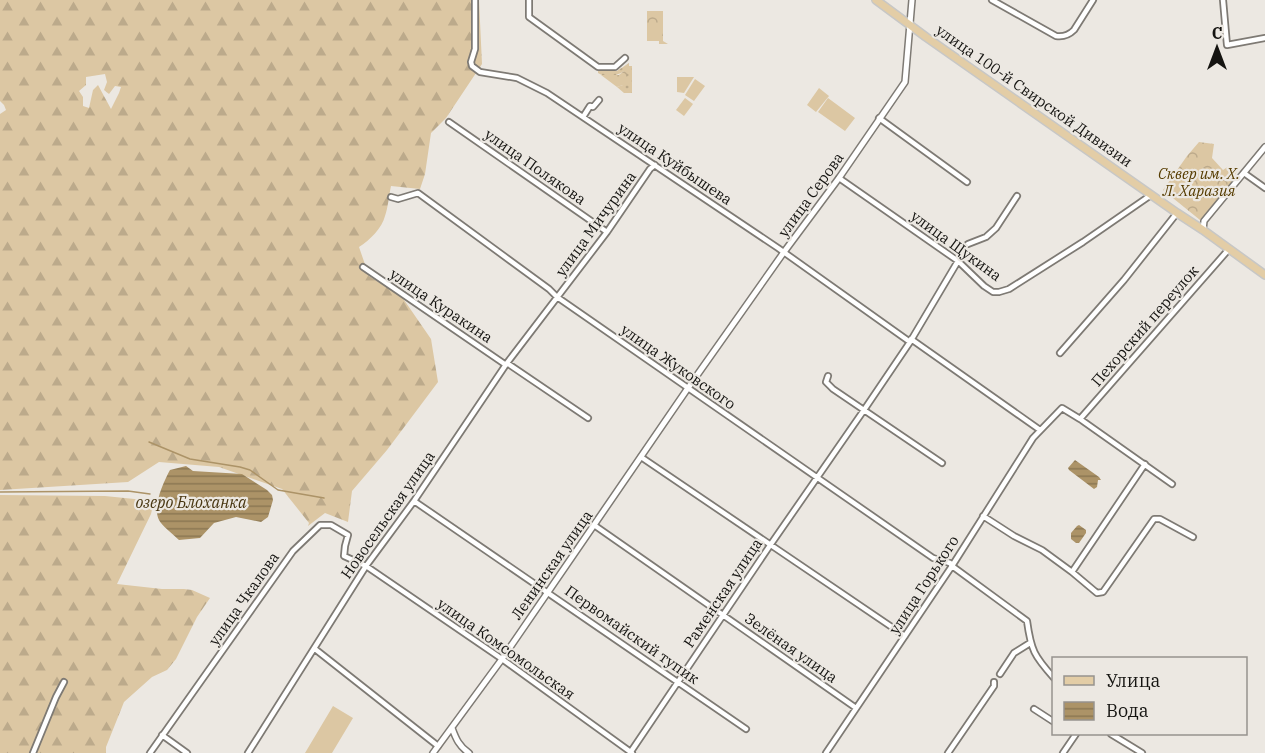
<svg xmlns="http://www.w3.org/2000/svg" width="1265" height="753" viewBox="0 0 1265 753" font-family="'IBM Plex Serif',serif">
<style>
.grass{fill:url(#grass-dots)}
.forest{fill:url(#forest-firs);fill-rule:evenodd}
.park{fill:url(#park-crowns)}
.pitch{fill:#dcc7a3}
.water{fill:url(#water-rules)}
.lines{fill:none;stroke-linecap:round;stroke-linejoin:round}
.stream{stroke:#ac9367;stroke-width:1.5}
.minor-casing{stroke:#7e7a74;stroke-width:8}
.tertiary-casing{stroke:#7e7a74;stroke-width:8}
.primary-casing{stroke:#c7c7c6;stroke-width:10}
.minor{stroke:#fff;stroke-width:4.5}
.tertiary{stroke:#fff;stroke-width:5}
.primary{stroke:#e3cda6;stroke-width:7}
.labels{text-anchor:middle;stroke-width:4.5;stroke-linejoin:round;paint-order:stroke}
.street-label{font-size:15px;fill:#151411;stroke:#ece8e2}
.park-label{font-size:15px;font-style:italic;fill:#563c01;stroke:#ece8e2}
.water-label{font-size:16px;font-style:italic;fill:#483611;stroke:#ece8e2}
</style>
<defs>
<pattern id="grass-dots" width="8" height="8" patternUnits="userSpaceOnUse" patternTransform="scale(1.5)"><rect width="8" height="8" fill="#dcc7a3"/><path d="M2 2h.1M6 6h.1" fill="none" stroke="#bcaa8b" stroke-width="1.8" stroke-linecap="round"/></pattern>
<pattern id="forest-firs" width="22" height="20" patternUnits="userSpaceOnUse" patternTransform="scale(1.5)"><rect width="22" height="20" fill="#dcc7a3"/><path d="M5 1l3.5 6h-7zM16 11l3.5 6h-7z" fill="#bcaa8b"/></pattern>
<pattern id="park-crowns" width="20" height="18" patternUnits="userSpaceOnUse" patternTransform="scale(1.5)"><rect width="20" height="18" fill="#dcc7a3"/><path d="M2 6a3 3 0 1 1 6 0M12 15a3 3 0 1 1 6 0" fill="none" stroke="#bcaa8b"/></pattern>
<pattern id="water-rules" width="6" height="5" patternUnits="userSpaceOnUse" patternTransform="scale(1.5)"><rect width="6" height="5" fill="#ac9367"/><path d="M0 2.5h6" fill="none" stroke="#8b7753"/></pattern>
</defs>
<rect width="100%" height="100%" fill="#ece8e2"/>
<path class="grass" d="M629,63V66H632V93H624L617,87L623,85L624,71C618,76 605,78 598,73V71H617Z"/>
<path class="forest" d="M0,0H479L482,64L446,118L431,133L425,174L420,189L391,186C389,195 388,208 385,216C382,228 370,240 359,247L369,276L402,297L431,339L438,382L387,450L352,491L348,522L325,513L308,526L309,523L282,489L219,467L159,462L128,482L0,490V114L6,110L4,105L0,101ZM105,74L107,82L104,90L109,94L115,86L121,87L119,93L111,109L98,85L93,90L89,108L83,106V97L79,91L86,85V77Z
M0,495L105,496L154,501L151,514L117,584L162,589H184L192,590L210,598L197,617L176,659L167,670L152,677L124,702L106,747V753H0Z"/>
<path class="park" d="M647,11H663V41L668,44H659V41H647Z
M624,71L627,72V82L623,85L617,87L601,75H619Z
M1199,142L1214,144L1212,158L1223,170L1229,166L1237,171L1233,179L1234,180L1200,220L1163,190L1187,156Z"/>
<path class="pitch" d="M677,77H694L684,93L677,92Z
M695,79L705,86L694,101L685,95Z
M819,88L829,96L816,112L807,105Z
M685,98L693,104L684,116L676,110Z
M828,98L855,118L845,131L818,112Z
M333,706L353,718L332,753H305Z"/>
<path class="water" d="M1075,460L1099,477L1101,480H1098L1097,487L1094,489L1069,470L1068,468Z
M186,466L193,471L242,474L267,490L272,495L273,500L268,517L261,522L236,517L214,523L200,538L179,540C174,535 161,525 159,520C152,506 164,481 170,470Z
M1079,525L1086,530V533L1079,543H1076L1071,539V533L1077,526Z"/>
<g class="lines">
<path class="stream" d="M149,442L190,459L240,467L250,470L278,490L324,498
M0,492L128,491L150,494"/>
<defs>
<path id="minor" d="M475,0V49L471,62L472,66L480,72L517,78L547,93L778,248L910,342
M529,0V17L598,67H615L625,58
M992,0L1056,36C1063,37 1069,35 1074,30L1093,0
M1223,0L1227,45L1265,38
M583,117L590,106L593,107L599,100
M879,118L967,182
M449,122L607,232
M1244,173L1265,188
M839,178L958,261L984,286L993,292H999L1009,289L1083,242L1151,195
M391,197L398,199L418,193L549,289L557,297L933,558L950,563L952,566L1027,621C1031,650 1034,656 1054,678
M968,244L986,237L996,228L1017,196
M363,267L506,365
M911,339L1040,430
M1060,353L1124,280L1177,213
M507,363L588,418
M828,376L826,382L833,389L942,463
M1080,419L1229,249
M641,457L905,636
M414,501L746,729
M983,516L1014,536L1042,550L1072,572L1097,593L1103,592L1154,519H1160L1193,537
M594,525L856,708
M1072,572L1145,464
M315,649L438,746
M1000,674L1014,653L1030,643
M1034,709L1054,722
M1111,734L1142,753
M162,735L187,753
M33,753L56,697L64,682
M150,753L293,551L320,525H331L348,535L345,546L344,556L366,566L502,659L632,753
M248,753L366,566L414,501L507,363L607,232L650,169L655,165
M630,753L771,544L864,410L910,342L958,261
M826,753L952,566L1033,438L1062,408L1080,419L1172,484
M948,753L994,686V682
M1063,753L1076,734"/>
<path id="tertiary" d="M1203,230L1204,221L1265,147
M452,728C456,739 459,746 469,753
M433,753L502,659L688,388L784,252L839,178L905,82L912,0"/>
<path id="primary" d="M876,0L926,37L1177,213L1203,230L1265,275"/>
</defs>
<use href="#minor" class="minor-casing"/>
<use href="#tertiary" class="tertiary-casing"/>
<use href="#primary" class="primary-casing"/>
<use href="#minor" class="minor"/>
<use href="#tertiary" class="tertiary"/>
<use href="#primary" class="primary"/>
</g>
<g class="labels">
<g class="street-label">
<text transform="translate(1034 96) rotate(35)" y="5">улица 100-й Свирской Дивизии</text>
<text transform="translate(675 164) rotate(34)" y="5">улица Куйбышева</text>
<text transform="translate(535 167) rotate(35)" y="5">улица Полякова</text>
<text transform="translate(811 195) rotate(-54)" y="5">улица Серова</text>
<text transform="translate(596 224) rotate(-54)" y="5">улица Мичурина</text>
<text transform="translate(956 246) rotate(36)" y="5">улица Щукина</text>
<text transform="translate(441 306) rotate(34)" y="5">улица Куракина</text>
<text transform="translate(1145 326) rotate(-49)" y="5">Пехорский переулок</text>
<text transform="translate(678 367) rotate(35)" y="5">улица Жуковского</text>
<text transform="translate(388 515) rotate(-55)" y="5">Новосельская улица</text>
<text transform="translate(552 565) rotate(-55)" y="5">Ленинская улица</text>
<text transform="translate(924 585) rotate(-57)" y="5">улица Горького</text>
<text transform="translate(723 593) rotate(-56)" y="5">Раменская улица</text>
<text transform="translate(244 599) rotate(-55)" y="5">улица Чкалова</text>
<text transform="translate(632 635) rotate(35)" y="5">Первомайский тупик</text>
<text transform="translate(791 648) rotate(35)" y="5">Зелёная улица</text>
<text transform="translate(506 649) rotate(35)" y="5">улица Комсомольская</text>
</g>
<g class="park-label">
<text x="1199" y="179">Сквер им. Х.<tspan x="1199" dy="17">Л. Харазия</tspan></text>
</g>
<g class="water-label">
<text x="191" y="508">озеро Блоханка</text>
</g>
</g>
<rect x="1052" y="657" width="195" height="78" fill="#ece8e2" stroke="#96938e" stroke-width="1.5"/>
<rect x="1064" y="676" width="30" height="9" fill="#e3cda6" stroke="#96938e" stroke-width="1.5"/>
<text x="1106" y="687" font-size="18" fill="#151411">Улица</text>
<rect x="1064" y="702" width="30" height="18" fill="url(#water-rules)" stroke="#96938e" stroke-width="1.5"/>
<text x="1106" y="717" font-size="18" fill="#151411">Вода</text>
<g transform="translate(1217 48)" stroke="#ece8e2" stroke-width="4.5" paint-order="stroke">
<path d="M0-4.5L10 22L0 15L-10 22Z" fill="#151411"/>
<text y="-9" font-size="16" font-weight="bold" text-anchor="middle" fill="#151411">С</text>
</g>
</svg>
